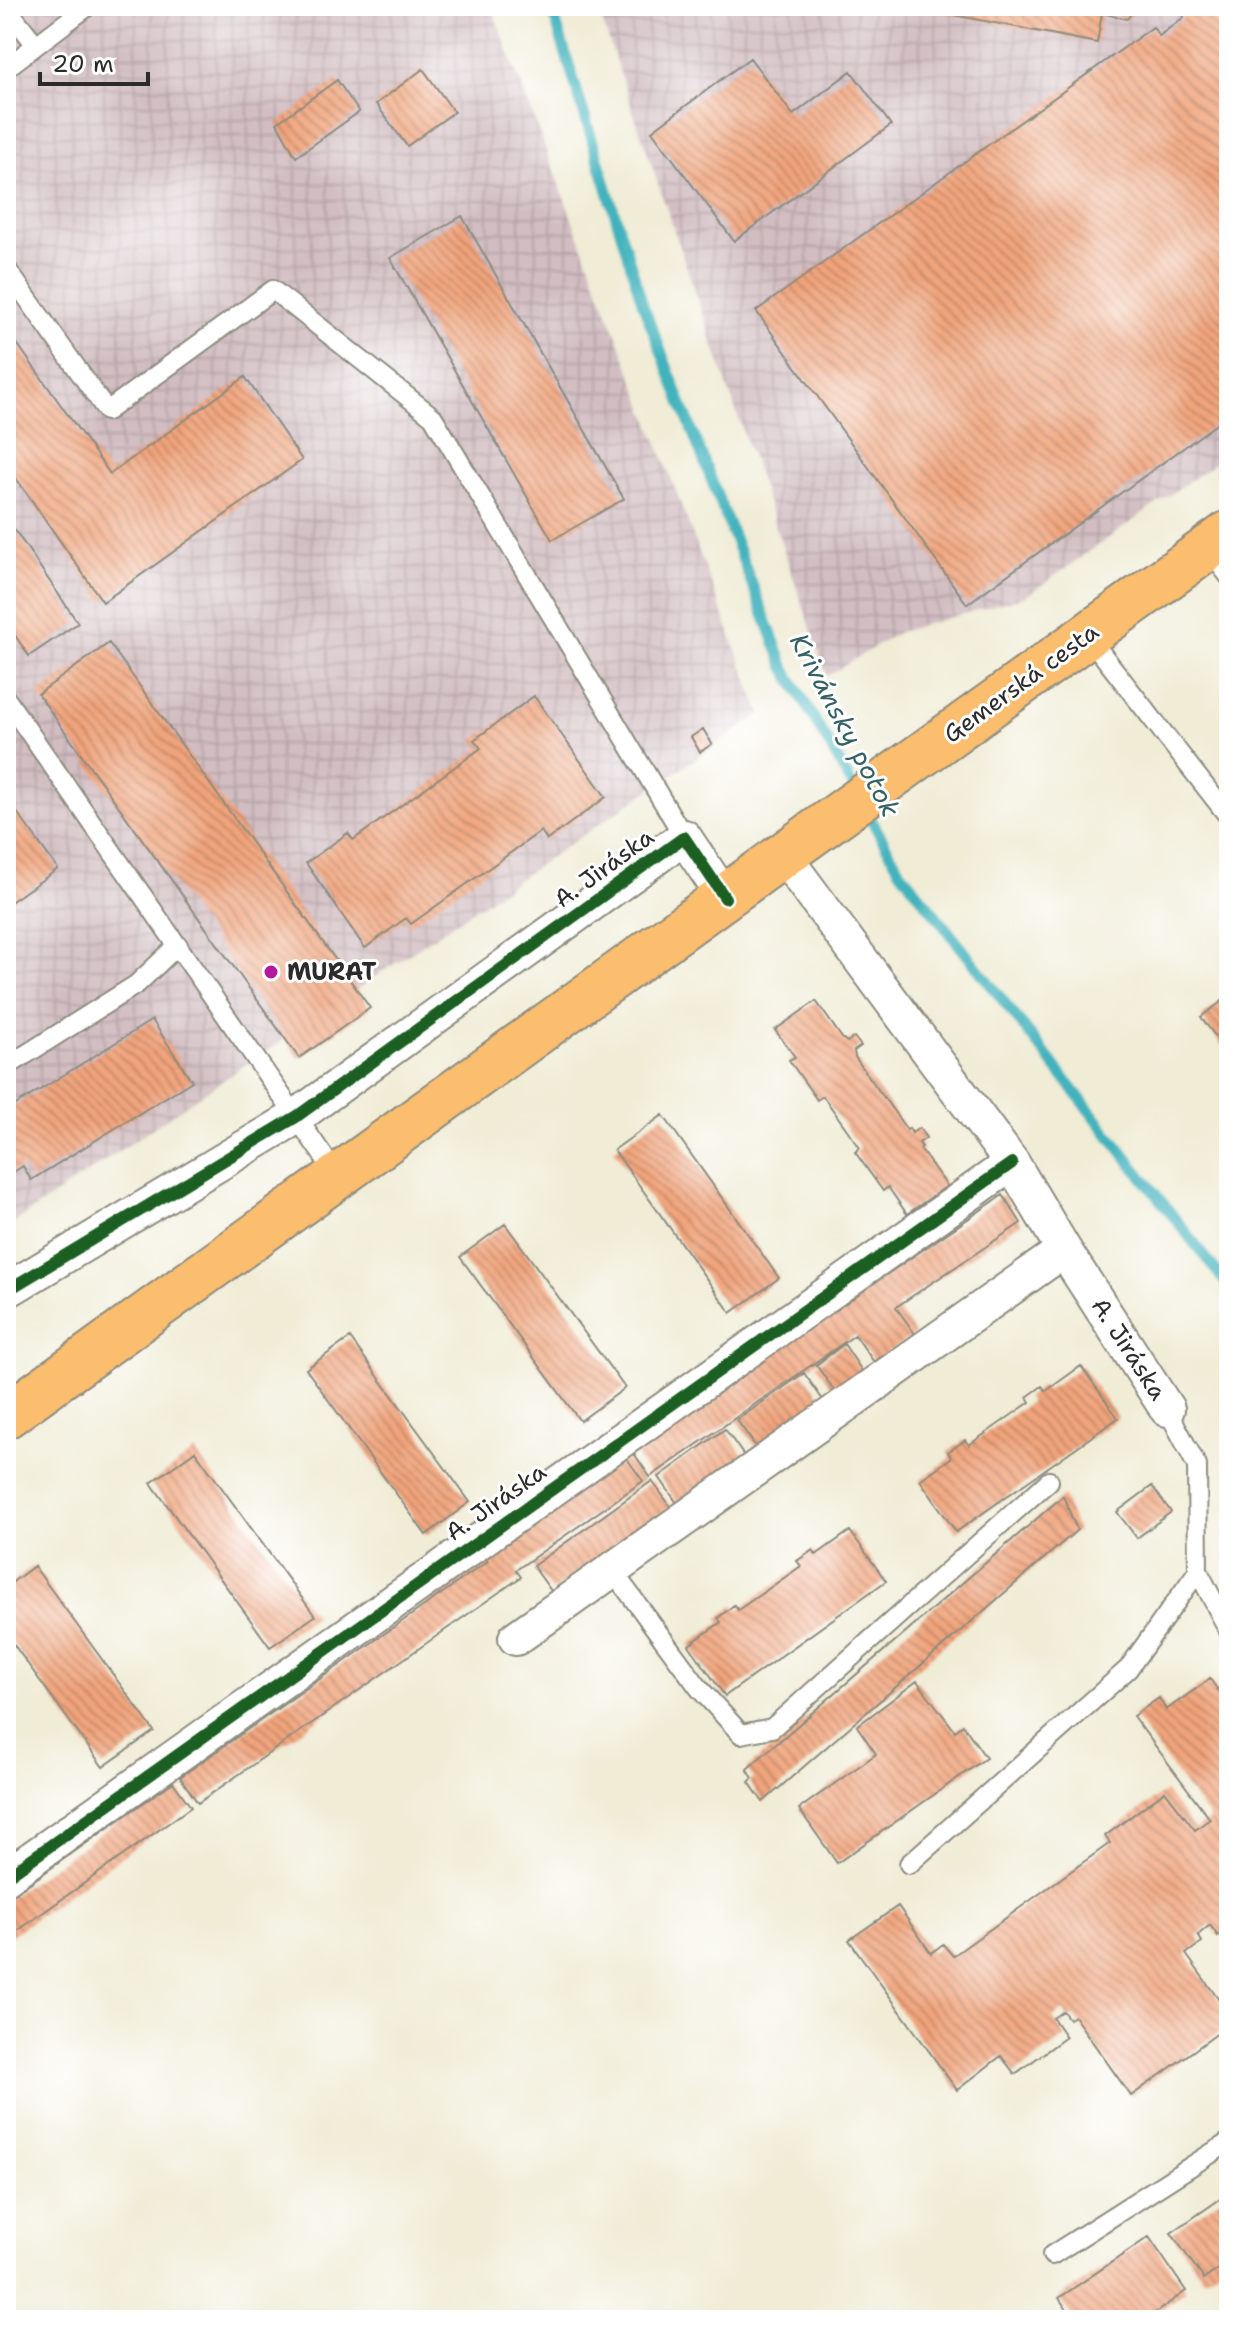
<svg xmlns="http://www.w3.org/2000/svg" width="1235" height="2326" viewBox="0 0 1235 2326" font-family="'Shantell Sans',sans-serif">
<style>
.industrial{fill:url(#industrial-grid)}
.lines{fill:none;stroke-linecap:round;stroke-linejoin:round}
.stream{stroke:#43b3bd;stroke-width:11}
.building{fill:url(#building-back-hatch)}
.lane-casing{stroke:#8e8c80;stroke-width:22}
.street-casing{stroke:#8e8c80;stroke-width:38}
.primary-casing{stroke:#8e8c80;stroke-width:48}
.lane{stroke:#fff;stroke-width:18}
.street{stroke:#fff;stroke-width:34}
.primary{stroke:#fbbd6e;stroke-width:44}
.cycleway-casing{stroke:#fff;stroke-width:17}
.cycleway{stroke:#1b5e20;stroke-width:12}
.poi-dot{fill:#b5179e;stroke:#fff;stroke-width:3}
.labels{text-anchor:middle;stroke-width:6;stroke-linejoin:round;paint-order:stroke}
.street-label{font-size:24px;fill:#2b2b2b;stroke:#fff}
.poi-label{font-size:24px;font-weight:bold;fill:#2b2b2b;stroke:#fff;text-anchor:start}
.water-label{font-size:26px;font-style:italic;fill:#356165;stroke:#fff}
</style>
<defs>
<pattern id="industrial-grid" width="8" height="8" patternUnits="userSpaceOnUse" patternTransform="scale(2)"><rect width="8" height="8" fill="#d2bec2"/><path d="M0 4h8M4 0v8" fill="none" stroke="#b4a3a7"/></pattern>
<pattern id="building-back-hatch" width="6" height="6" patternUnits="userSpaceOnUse" patternTransform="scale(2)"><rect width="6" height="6" fill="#f1a47c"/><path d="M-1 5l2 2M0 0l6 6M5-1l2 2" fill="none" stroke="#c38666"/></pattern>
</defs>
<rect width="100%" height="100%" fill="#fff"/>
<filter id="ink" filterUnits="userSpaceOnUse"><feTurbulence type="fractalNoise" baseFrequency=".0125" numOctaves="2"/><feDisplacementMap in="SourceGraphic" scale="16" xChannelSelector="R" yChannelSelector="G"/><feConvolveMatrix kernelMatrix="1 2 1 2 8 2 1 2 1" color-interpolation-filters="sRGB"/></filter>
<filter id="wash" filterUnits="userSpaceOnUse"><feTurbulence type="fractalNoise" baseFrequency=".006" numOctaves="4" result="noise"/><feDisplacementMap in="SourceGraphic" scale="32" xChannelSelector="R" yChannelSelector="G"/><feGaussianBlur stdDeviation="1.8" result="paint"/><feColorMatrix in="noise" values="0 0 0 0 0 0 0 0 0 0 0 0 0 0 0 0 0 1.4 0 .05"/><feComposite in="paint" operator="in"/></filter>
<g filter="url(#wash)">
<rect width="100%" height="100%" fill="#f0ecd6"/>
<path class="industrial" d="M6,6H494L496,19L761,714L6,1228Z
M597,6H1229V453L1026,596L899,632L827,676Z"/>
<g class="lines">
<path class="stream" d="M551,6L643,305L784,666L855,790
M865,809L900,870L1229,1287"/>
</g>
<g id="blocks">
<path class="building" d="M908,6H1138L1127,19L1102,13L1097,43Z
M1181,6H1229V415L967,604L756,311L1153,27L1159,36L1184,17L1178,8Z
M750,58L793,115L851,71L891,125L734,241L652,131Z
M423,69L454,112L407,146L376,104Z
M337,80L359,112L296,157L277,123Z
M462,216L624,499L552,540L390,258Z
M6,328L110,474L245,377L302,460L103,602L6,464Z
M6,517L78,623L29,656L6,622Z
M109,643L370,1008L299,1058L38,694Z
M534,696L606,797L547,840L541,831L411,924L406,918L365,948L306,863L348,833L353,840L481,748L474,740Z
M703,729L712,744L700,752L691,737Z
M6,797L58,869L6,905Z
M1229,996V1055L1201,1017Z
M816,1001L842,1038L847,1042L854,1037L861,1046L854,1051L855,1057L907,1130L909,1128L912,1133L919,1128L926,1138L919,1143L922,1147L920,1149L947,1186L907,1214L888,1187L883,1191L855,1152L860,1148L823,1096L817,1100L789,1060L795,1057L775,1030Z
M152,1020L192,1081L31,1180L23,1166L6,1177V1111Z
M663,1115L779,1278L731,1313L614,1150Z
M1003,1195L1021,1223L896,1307L915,1334L874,1362L855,1335L650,1477L631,1449Z
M505,1224L625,1388L580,1421L460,1257Z
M350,1338L470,1502L426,1535L306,1369Z
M844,1344L862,1371L835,1391L816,1365Z
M1081,1366L1118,1418L956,1532L920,1480L951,1458L948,1452L965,1440L969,1445L1030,1402L1027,1397L1042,1386L1046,1391Z
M804,1373L823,1400L756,1447L737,1420Z
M725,1429L744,1456L677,1503L659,1477Z
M195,1451L315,1616L270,1647L151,1483Z
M625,1456L643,1481L516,1570L521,1577L198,1803L180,1777L488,1561L484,1555Z
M652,1481L671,1507L552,1592L533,1566Z
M1152,1486L1171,1512L1137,1538L1117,1512Z
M1063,1496L1077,1530L763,1802L749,1782L753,1778L747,1769Z
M850,1531L886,1581L725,1696L689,1645L721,1622L718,1618L734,1605L738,1610L801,1566L797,1561L813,1550L816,1555Z
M34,1566L154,1731L103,1767L6,1634V1587Z
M1210,1679L1229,1706V1932L1227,1929L1218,1936L1210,1925L1198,1935L1202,1942L1186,1954L1229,2014V2025L1131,2096L1074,2016L1069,2019L1063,2011L1053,2018L1066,2037L1015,2074L1001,2056L957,2090L849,1940L898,1906L931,1953L943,1944L953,1956L1110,1843L1105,1836L1165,1791L1195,1830L1210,1819L1133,1716L1159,1698L1166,1710Z
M917,1681L955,1731L963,1725L986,1758L837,1863L799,1809L876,1754L857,1726Z
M173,1782L191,1807L6,1939V1900Z
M1229,2193V2262L1204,2279L1171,2233Z
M1149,2237L1186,2291L1145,2320H1074L1059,2298Z"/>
</g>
</g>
<g filter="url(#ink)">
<use href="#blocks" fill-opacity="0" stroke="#8e8c80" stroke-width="2"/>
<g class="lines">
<defs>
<path id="lane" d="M6,7L36,45
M6,68L88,6
M6,268L107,411L273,290L433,417L684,837
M1208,549L1229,576
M1087,635L1229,817
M6,699L338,1177
M6,1067L137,984L178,945
M612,1570L699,1688L741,1734L772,1728L1049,1481
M1198,1571L1229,1631
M909,1864L1128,1669L1198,1571L1197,1466L1167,1409
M1052,2255L1229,2142"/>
<path id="street" d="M783,855L1012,1163L1064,1250L1167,1409
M6,1291L296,1117L684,837L725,898
M516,1638L1064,1250
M6,1877L1012,1163"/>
<path id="primary" d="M6,1416L1229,533"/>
</defs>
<use href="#lane" class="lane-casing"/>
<use href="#street" class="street-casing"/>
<use href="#primary" class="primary-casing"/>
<use href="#lane" class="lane"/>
<use href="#street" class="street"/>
<use href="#primary" class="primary"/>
<defs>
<path id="cycleway" d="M6,1291L296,1117L684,837L725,898
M6,1877L1012,1163"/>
</defs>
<use href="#cycleway" class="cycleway-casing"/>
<use href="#cycleway" class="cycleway"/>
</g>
</g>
<circle class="poi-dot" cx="271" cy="972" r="8"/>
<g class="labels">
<g class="street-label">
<text transform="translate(1021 683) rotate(-36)" y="8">Gemerská cesta</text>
<text transform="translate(604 868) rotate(-36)" y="8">A. Jiráska</text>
<text transform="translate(1129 1349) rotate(57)" y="8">A. Jiráska</text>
<text transform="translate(496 1502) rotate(-35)" y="8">A. Jiráska</text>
</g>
<g class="poi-label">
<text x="287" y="980">MURAT</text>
</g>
<g class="water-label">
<text transform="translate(845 725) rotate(62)" y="9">Krivánsky potok</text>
</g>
</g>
<rect width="1235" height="2326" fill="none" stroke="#fff" stroke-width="32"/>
<path d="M40 72v12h108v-12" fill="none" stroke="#2b2b2b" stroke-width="4"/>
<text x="52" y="72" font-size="24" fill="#2b2b2b" stroke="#ffffff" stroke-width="6" paint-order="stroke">20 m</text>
</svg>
